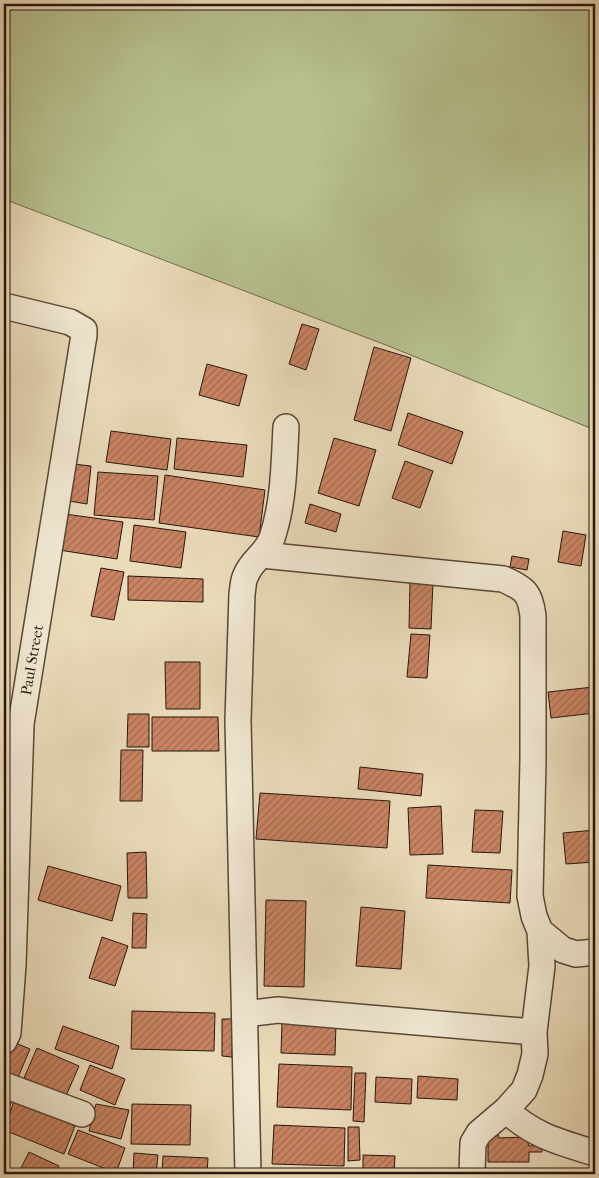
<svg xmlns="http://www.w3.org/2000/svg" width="599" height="1178" viewBox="0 0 599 1178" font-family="'IM FELL French Canon',serif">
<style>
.green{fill:#b7c08f;stroke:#6f6b4e}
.building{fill:url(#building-hatch);stroke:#27160d}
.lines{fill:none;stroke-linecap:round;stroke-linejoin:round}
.minor-casing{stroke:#584738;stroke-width:28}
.minor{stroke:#f1e8d2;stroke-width:25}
.labels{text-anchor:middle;stroke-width:4.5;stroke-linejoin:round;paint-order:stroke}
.street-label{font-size:15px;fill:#27160d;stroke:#f1e8d2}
</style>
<defs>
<pattern id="building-hatch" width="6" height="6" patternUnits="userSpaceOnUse" patternTransform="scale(1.25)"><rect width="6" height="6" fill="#ca8463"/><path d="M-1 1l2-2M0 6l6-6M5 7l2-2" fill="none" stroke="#a46b50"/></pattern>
</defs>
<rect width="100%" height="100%" fill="#eadbb9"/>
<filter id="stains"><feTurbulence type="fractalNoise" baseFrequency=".004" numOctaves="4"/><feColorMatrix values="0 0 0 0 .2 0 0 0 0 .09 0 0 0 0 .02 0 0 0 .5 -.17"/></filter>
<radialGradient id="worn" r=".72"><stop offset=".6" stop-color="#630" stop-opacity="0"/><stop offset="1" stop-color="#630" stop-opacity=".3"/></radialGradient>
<path class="green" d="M12,4H595V430L391,347L4,199V26Z"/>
<path class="building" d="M302,324L319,329L306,370L289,364Z
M374,347L411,358L391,431L354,420Z
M207,364L247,375L239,406L199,395Z
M408,413L463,432L452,464L398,445Z
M111,431L171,439L167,470L106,462Z
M177,438L247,445L243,477L174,469Z
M334,438L376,450L359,506L318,493Z
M405,461L433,471L420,508L392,498Z
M73,464L91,466L87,504L69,501Z
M98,472L158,476L154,520L94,515Z
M165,475L265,490L259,537L159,523Z
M310,504L341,514L336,532L305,523Z
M65,514L123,522L117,559L59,550Z
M134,525L186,532L181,568L130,561Z
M563,531L586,535L581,566L558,562Z
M512,556L529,559L527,570L510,567Z
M101,568L124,572L114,620L91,616Z
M128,576L203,579V602L128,600Z
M410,582H433L431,629L409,628Z
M411,634L430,635L427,678L407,677Z
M165,662H200V709H166Z
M593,687L595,713L551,718L548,692Z
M128,714H149V747H127Z
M152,717H218L219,751H152Z
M121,750H143L142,801H120Z
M360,767L423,774L421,796L358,789Z
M260,793L390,801L387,848L256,839Z
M441,806L443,854L410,855L408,808Z
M475,810L503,811L500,853L472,852Z
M595,830V862L566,864L563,833Z
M146,852L147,898H128L127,853Z
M428,865L512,870L510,903L426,898Z
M48,866L121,886L112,921L38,900Z
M266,900L306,901L304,987L264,986Z
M361,907L405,911L401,969L356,966Z
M133,913L147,914L146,948H132Z
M102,937L128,946L115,986L89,978Z
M132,1011L215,1013L214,1051L131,1049Z
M222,1019H232V1057L222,1056Z
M282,1022L336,1024L335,1055L281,1053Z
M63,1026L119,1046L112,1069L55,1049Z
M13,1042L30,1049L16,1082L4,1077V1063Z
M37,1048L79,1066L66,1096L24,1078Z
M279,1064L352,1067L351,1110L277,1107Z
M90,1065L125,1079L115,1105L80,1090Z
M355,1073H366L364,1122L353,1121Z
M418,1076L458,1079L457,1100L417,1098Z
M376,1077L412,1079L411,1104L375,1102Z
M4,1089L15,1094L4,1119Z
M14,1101L75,1126L64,1154L4,1130Z
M96,1104L129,1110L121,1139L89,1131Z
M132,1104L191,1105L190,1145L131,1144Z
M274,1125L345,1128L344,1166L272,1164Z
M348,1127H359L360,1160L348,1161Z
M78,1130L125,1148L116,1173L68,1154Z
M488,1132H498L499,1138L526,1137L529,1146L542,1145V1152H529V1162H488Z
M29,1152L59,1166L56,1174H18Z
M134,1153L158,1155L156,1174H133Z
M363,1155L395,1156L394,1174H363Z
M163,1156L208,1158L207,1174H162Z
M566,1170V1174H488V1171Z"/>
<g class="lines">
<defs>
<path id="minor" d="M4,306L70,322L84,330V335L21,724L13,965L8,1033L4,1041
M262,555L503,579C525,589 530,592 533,616V760L530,896L534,916L540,931L563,950L576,954L595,952
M245,1014L278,1010L299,1012L534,1032
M4,1085L82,1114
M506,1110C534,1136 559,1142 595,1153
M248,1174L238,720L242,594C243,588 243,580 246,575C252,560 266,554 272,538C284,502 284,464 286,427
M472,1174L473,1143L479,1133L506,1110L524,1090L530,1075L535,1054L534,1032L542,966L540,931"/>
</defs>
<use href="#minor" class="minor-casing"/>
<use href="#minor" class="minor"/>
</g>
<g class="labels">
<g class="street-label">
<text transform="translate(32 660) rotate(-80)" y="5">Paul Street</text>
</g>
</g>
<rect width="599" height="1178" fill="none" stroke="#eadbb9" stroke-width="20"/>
<rect x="5" y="5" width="589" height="1168" fill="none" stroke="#27160d" stroke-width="2.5"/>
<rect x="10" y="10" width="579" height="1158" fill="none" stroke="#27160d"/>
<rect width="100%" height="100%" filter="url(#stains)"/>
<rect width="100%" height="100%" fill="url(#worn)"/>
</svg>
